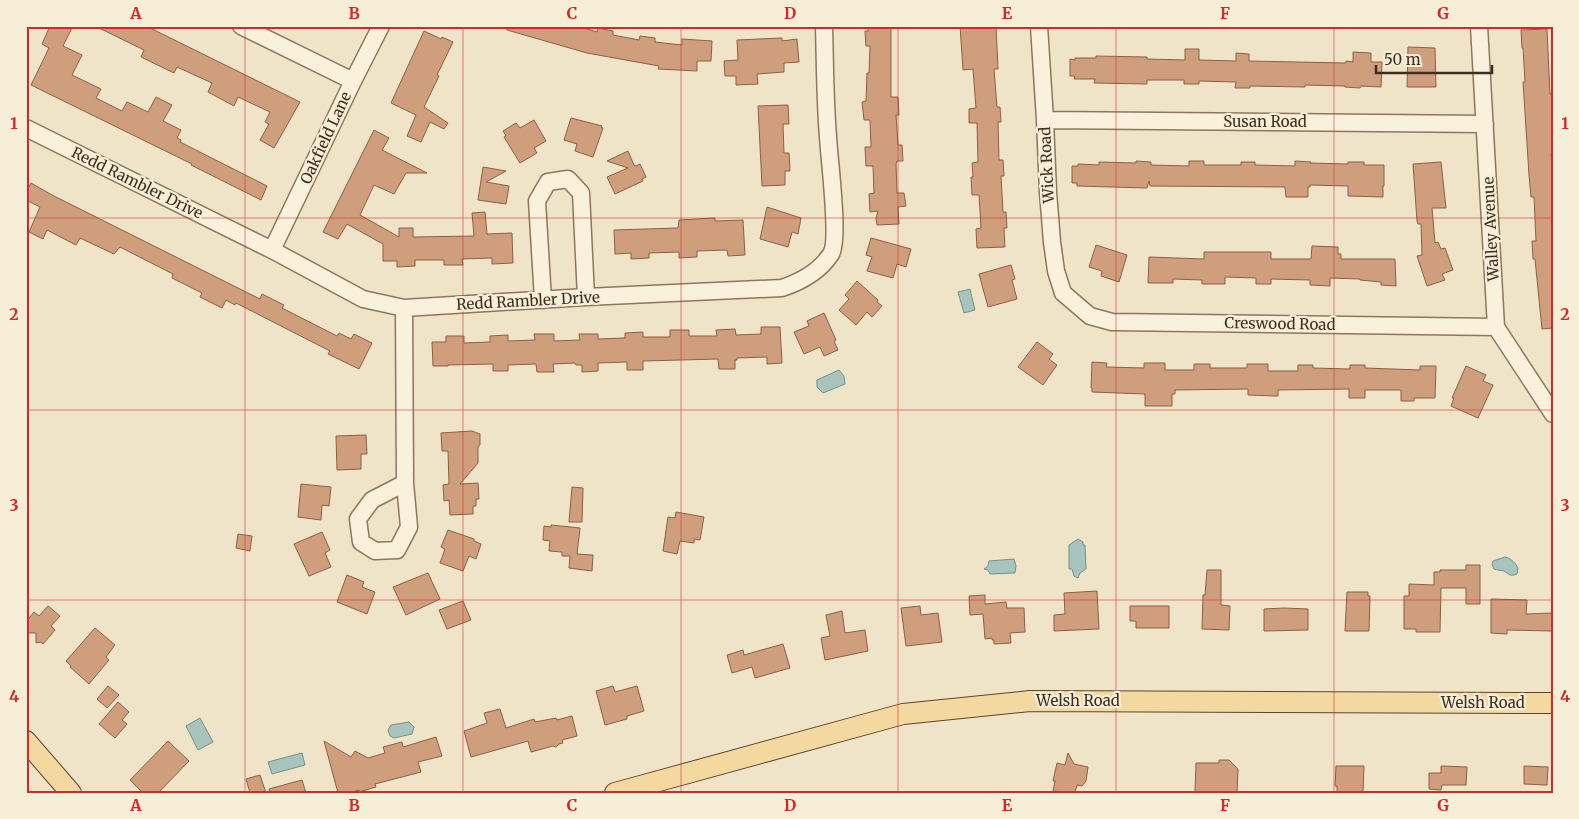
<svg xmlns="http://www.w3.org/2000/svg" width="1579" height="819" viewBox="0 0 1579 819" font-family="Merriweather,serif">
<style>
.water{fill:#a9c4bc;stroke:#6f938a}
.building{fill:#cf9f7d;stroke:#8d5f41}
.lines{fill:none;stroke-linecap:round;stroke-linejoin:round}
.minor-casing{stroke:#8d765c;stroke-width:19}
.major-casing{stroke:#5b4430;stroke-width:22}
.minor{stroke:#faf1dc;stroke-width:16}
.major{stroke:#f3d9a0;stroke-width:20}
.grid{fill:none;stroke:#d62828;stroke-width:1;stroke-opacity:0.55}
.labels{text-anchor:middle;stroke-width:4.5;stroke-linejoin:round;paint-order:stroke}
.street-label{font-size:15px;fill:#3d2e20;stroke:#f7eed8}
.neatline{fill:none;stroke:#d62828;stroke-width:2}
.grid-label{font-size:16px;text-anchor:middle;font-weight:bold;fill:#d62828}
</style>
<rect width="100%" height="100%" fill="#f0e4c8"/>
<path class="water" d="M970,289L975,310L964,313L958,292Z
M839,370L844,376L845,384L823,393L817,387V380Z
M1078,539L1083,542V545H1085L1086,569L1080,573L1078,578L1074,576L1072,569H1069V545Z
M1505,557C1511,558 1516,564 1518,568L1517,574C1510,577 1509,574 1504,571C1500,570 1497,570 1494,569L1492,564L1493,561Z
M1014,559L1016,566L1015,573L990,574L988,570L984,569L988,566L989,561Z
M200,718L213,742L198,750L186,726Z
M409,722L414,727L412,734L394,738L390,736L388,730L391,725Z
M302,753L305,765L272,774L268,762Z"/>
<path class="building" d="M50,26H73L63,46L82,55L72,75L101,89L96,98L122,111L127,102L148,112L156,97L172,105L163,121L181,130L177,138L181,140L180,142L267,186L261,200L191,165L192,164L31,85L49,48L42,44Z
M95,26H146L300,102L274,148L260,140L269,124L265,122L270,112L238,97L234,106L208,92L212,83L177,67L174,73L141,57L144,50Z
M507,26H577L597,32L598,28L613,31V35L639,40L640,36L655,38V42L682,45V39L712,41L711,61H697V71L658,69L659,66L587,53L507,30Z
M868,26H891V97H898L899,115H896L898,145H902L903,161H897L896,164L897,193H904L906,206L898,207L899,224L877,225L876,218L878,211L870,212L869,194L874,193L873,166H866L865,147H871L870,120H864L862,102L866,101L867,73H869L870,46H866L865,31H868Z
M960,26H996L998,69H994L997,107H1000L1001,122H998L999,160H1003L1004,176H1001L1003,212H1006L1007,228H1004L1005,247L977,248L976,229L981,228L979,195H972L971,177H973L972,163L978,162L977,123H969V109L976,108L973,69L963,70Z
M1547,29L1550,94H1553V154H1551L1553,178V328L1542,329L1535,259H1533L1532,241H1536L1534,197H1531L1529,175L1523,82H1525L1523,48H1522L1521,30Z
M424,31L441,39L442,37L453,42L437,75L439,76L424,107L448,123L444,129L430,122L421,142L407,136L416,115L391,103Z
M782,38V41L797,39L799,62L784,63V72L757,74L758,84L736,85V76H725L724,61L738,60L737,40Z
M1408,47L1435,48L1436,87H1407Z
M1185,49H1199V60L1236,61V53L1249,54V61L1346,63V61L1353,62V52L1371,53V62H1382L1381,87L1361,86L1360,88L1345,87V86L1305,85V87L1250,86V88H1235L1236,82L1199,81V84H1184V80H1147V84L1094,83L1095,79H1074L1075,76H1070V59L1075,60V58H1096V56L1147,57V59L1185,60Z
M788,105L789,124H783L784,153H789L790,171H785V185L762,186L758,106Z
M571,118L602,126L601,127L603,128L593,157L575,151L577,144L564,140Z
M534,120L546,141L534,148L537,153L520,163L504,137L506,136L503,131L516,123L520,128Z
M374,130L389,138L382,150L427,173H406L394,194L374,185L360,215L399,237V228H413V237L474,236L472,213L485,212L487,234L512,233L513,263L492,264V258L462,259L463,265H444V260H415V266L397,267V261H383V244L347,224L338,239L323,232Z
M628,151L634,165L636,166L640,164L646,177L642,179L643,181L615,194L607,177L628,168L607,161Z
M1136,161L1151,162V165L1189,166V161H1204V165H1241V162H1255V165L1295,166V161L1311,162L1310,163L1348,164V162H1364V165H1384V186H1383V197L1348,196V186L1310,185V187H1308V197H1286L1285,187L1150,186L1149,181L1147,188L1077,186V183H1072V166H1078V164L1099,165V162L1136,163Z
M1441,162L1446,208H1432L1435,243L1438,242L1441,249L1445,248L1453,270L1442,274L1445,280L1427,286L1417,256L1422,255L1421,224H1418L1417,221L1413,164Z
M483,167L506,171L486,182L509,186L506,204L478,200Z
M31,183L52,195L260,299L262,294L284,305L282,308L337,336L339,333L351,339L354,334L372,343L359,369L328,354L330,351L236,303L235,305L226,300L222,308L200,297L202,293L172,278L173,274L120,247L114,254L80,238L76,245L47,230L43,239L29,232L40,207L26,200V192Z
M767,207L801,218L798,234L792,232L788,247L760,239Z
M715,218V221L743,220L745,255L728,256L727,250L697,251V257L679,258V252L649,253V258L631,259V253L615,254L614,230L678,228L679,220Z
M871,238L911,249L906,267L897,264L893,278L867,271L872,257L866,255Z
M1096,245L1127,255L1119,282L1101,276L1102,271L1089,267Z
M1312,246L1338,247V254H1341V259H1395L1396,286L1381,285V282L1360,280V279L1330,278V286L1310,285V280L1271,279V284H1256V278L1225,277V284H1202V280L1173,279V283H1148L1149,257L1204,259V252H1271V259H1311Z
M1011,265L1015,279L1012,280L1017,299L988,307L979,274Z
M857,281L878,300L877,302L882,306L872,317L867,312L856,325L839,310L849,299L845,295Z
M824,313L836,340L834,341L838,350L824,356L820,347L804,354L794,332L809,326L807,321Z
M761,327H780L782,363L767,364V357L737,358V360H735V369H719L718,359L643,361V370H627V362L598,363V371L582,372V365H576L575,363L553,364L554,372H537L536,364L508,365V371H493V364L448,365V366H433L432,342H446V336H464V343L490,342V336L508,335V341L535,340L534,334H554V341L580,340L579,334H598V339L625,338V333L643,332V337H670V330H689V336H717L716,330L735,329L736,335L761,334Z
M1037,342L1053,354L1049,359L1057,365L1043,385L1018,367Z
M1092,362L1107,363L1106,367L1144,368V363H1165V370H1194V364H1210V368H1247V364H1268V371H1298V365H1313V368L1350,369V365H1365V368L1420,370V366H1436L1435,398H1414V401H1401V391L1400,390H1365V398H1349V389L1278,390V396H1275L1248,395V389L1175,390V394H1172V406H1145V394L1092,392V388H1091Z
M1466,366L1486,375L1483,381L1493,385L1478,418L1451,406L1454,398H1452Z
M472,431L480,434V445L478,447V463L460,484L478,483L479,499H476V506H473V514L450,515L449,500L444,501L443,485L449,484L448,451H442L441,433Z
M366,435L367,454H361V469L337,470L336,436Z
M301,484L331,487L329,506L322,505L321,520L298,517Z
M572,487L583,488L582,522H569Z
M676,512L704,517L700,540L694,539V543L680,541L677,554L663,551L668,517L675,518Z
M551,525L580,528L577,554L593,555L592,571L569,568L570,556H562V552L549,551L550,541L543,540L544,526L551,527Z
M448,530L474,539V541L481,544L476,559L469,556L463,571L440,563L445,549L441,547Z
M322,532L330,550L325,553L331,567L309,576L294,544Z
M238,534L252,536L250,551L236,548Z
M1466,565H1480V604H1466V588H1441L1440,632H1416V629H1404V596H1409V584L1434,585V572H1440V570H1466Z
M1207,570H1221V605L1230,606L1229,630L1202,629L1203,595H1205Z
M428,573L440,599L406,615L393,587Z
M347,575L364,582L362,587L375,592L367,614L337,602Z
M1097,591L1099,629L1054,631V615L1065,614L1064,593Z
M1347,592H1368V596H1370L1369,631H1345Z
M985,595V604L1006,602L1007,608H1024L1025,632L1010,633L1011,643L994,644V640H992V638L985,639L983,614L970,615L969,596Z
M1491,599L1527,600L1526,614L1553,613V631L1507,630V634L1491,633Z
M463,601L471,620L447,629L439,610Z
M48,606L60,616L51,626L55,630L43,644L41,642L36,643V633H26V622L34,612L39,616Z
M920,606L921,615L938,613L942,642L906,646L901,608Z
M1130,606H1169V628H1136V621H1130Z
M1284,608L1308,609V630L1264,631V609Z
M842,611L845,633L865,630L868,651L825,660L821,638L830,636L826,615Z
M95,628L115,645L106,657L109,660L89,684L70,667L71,666L66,661Z
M783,644L790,668L755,678L752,667L732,673L727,655L743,650L744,655Z
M108,686L119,695L107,708L97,699Z
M613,686L615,692L637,686L644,711L627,716V719L605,725L596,691Z
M118,702L129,712L122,720L127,724L115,738L99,724Z
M500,709L506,728L534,719L535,722L556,718L557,720L572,716L577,736L562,740L563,743L559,744L556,747L553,746L531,752L528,741L471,757L464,731L487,723L484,713Z
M436,737L442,756L418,762L421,772L375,784L376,787L359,792V790L349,793H338L324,741L351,757L355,751L368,758L385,753L383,747L402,742L403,747Z
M168,741L189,761L158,793H143L130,780Z
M1068,753L1074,764L1088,767L1086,781L1082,786L1077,785L1075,793L1053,791L1055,781H1053L1057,763L1065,765Z
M1219,760H1229L1238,769L1237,793L1195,792L1196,763H1219Z
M1336,766H1364L1363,792L1337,793V786H1335Z
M1441,766L1467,767L1466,785H1442L1441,790L1429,789V773H1441Z
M1524,766L1548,767L1547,785L1524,784Z
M260,775L266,793H250L246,779Z
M302,780L306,793H270L269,789Z"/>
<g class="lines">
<defs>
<path id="minor" d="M241,26L353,81
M1039,26L1045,120L1048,192L1052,242L1056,271L1063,293L1090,316L1112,322L1496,327
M1479,26L1496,327L1553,414
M1045,120L1485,124
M26,128L272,250L363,299L404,308L586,297L782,288C800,282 820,271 831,254C840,240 829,158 828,137C825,100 825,63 824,26
M272,250L353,81L381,26
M543,300L537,201L548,182L568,179L581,193L586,297
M404,308L405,483L409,527L397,550L375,551L361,542L358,519L372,500L405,483"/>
<path id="major" d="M26,741L71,793
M615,793L903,714L1030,701L1553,703"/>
</defs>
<use href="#minor" class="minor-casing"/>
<use href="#major" class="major-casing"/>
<use href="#minor" class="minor"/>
<use href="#major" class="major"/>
</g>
<path class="grid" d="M245,26V793M463,26V793M681,26V793M898,26V793M1116,26V793M1334,26V793M26,218H1553M26,410H1553M26,600H1553"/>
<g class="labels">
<g class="street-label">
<text x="1265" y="127">Susan Road</text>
<text transform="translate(326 138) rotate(-65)" y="5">Oakfield Lane</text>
<text transform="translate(1047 165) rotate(-93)" y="5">Wick Road</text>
<text transform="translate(137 183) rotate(26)" y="5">Redd Rambler Drive</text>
<text transform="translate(1491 229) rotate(-93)" y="5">Walley Avenue</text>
<text transform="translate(528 301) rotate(-3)" y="5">Redd Rambler Drive</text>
<text transform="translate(1280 324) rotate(1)" y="5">Creswood Road</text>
<text x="1078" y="706">Welsh Road</text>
<text x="1483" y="708">Welsh Road</text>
</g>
</g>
<rect width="1579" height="819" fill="none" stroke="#f7eed8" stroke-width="55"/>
<path d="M1376 65v8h116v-8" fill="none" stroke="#3d2e20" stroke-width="2.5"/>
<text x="1384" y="65" font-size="15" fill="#3d2e20" stroke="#f7eed8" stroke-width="4" paint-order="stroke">50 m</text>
<rect x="28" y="28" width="1524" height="764" class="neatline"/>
<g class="grid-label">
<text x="136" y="19">A</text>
<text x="354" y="19">B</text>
<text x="572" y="19">C</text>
<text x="790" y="19">D</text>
<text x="1007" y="19">E</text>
<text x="1225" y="19">F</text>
<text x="1443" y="19">G</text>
<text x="14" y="129">1</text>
<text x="1565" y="129">1</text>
<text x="14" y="320">2</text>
<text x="1565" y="320">2</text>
<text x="14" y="511">3</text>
<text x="1565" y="511">3</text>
<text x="14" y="702">4</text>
<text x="1565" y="702">4</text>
<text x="136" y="811">A</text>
<text x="354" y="811">B</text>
<text x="572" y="811">C</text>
<text x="790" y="811">D</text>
<text x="1007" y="811">E</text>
<text x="1225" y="811">F</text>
<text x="1443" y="811">G</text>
</g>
</svg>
